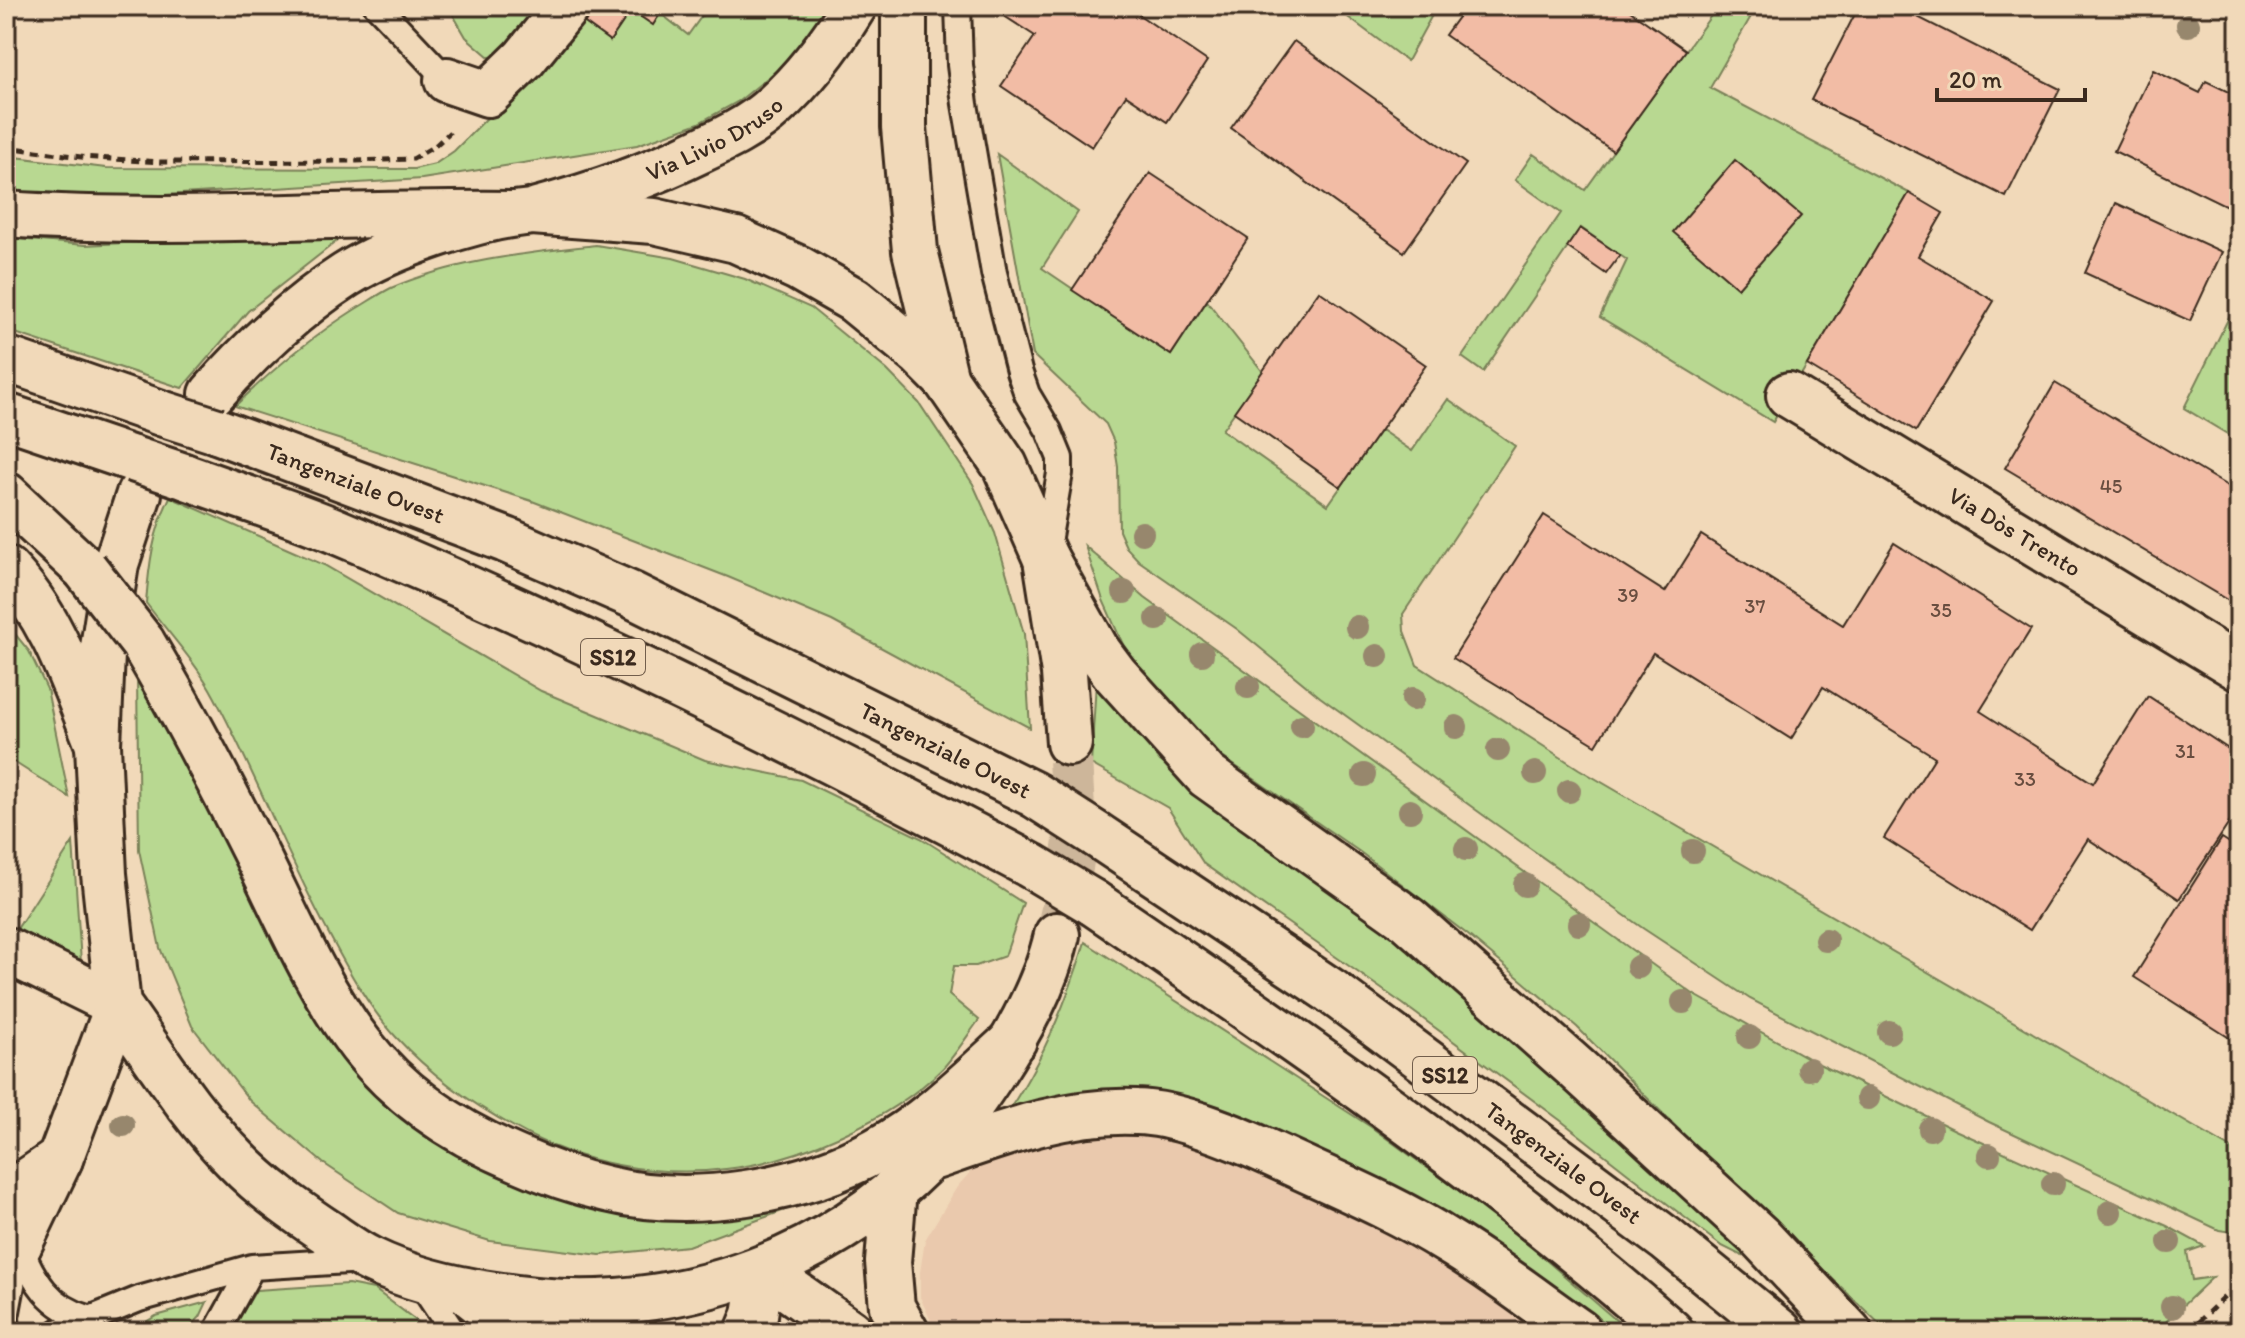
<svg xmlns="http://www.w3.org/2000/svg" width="2245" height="1338" viewBox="0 0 2245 1338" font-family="Itim,sans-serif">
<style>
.built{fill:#eac9ad}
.green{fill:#b8d891;stroke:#7a8158;stroke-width:2}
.building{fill:#f2bca5;stroke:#3b2a1e;stroke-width:2}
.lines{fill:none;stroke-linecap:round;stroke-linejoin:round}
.primary-tunnel{stroke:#cdb69a;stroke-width:44;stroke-dasharray:44 22;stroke-linecap:butt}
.service-casing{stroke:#3b2a1e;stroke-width:30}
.minor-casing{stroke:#3b2a1e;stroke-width:50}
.secondary-casing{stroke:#3b2a1e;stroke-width:50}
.primary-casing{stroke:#3b2a1e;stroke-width:50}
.trunk-casing{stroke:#3b2a1e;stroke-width:50}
.motorway-casing{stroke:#3b2a1e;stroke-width:50}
.path{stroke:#3b2a1e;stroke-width:5;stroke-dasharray:8 6;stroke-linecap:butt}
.service{stroke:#f1d9b9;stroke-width:24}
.minor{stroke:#f1d9b9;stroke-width:44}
.secondary{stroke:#f1d9b9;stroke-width:44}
.primary{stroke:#f1d9b9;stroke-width:44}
.trunk{stroke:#f1d9b9;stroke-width:44}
.motorway{stroke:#f1d9b9;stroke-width:44}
.trunk-bridge-casing{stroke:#3b2a1e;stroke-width:50;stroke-linecap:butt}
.trunk-bridge{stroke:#f1d9b9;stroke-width:44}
.tree{fill:#97876d}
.labels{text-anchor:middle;stroke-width:6;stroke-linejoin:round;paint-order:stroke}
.number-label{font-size:20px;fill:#694e40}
.shield{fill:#f1d9b9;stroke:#725e4c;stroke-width:2}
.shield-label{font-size:22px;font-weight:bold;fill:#3b2a1e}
.street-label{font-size:24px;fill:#3b2a1e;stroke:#f1d9b9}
</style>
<rect width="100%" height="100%" fill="#f1d9b9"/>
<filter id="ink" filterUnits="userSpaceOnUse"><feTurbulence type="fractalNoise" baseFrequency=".0125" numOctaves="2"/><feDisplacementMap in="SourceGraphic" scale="16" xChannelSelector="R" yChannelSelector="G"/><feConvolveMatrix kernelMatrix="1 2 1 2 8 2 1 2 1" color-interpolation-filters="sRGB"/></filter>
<g filter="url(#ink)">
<path class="built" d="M1156,1130L1273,1172L1415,1250L1485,1292L1543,1332H936L920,1297V1272L925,1240L957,1187L980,1161L1052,1138Z"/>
<path class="green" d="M448,6H546L506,56L489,57L466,37Z
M709,6H790L795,10L799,6H831L792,58L739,101L699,123L637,145L422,179L100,199L6,191V156L106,168L414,169L435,164L454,151L529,76L578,18L610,41L631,10L660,13L688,35Z
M1333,6H1437L1407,61Z
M1718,6H1757L1710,88L1909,193L1773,422L1600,317L1627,260L1581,228L1483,372L1462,357L1561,213L1515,180L1533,154L1585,190Z
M997,154L1078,212L1042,268L1171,355L1207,301L1263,372L1222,430L1328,505L1381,430L1412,451L1448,399L1515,446L1403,614L1404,631L1417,665L1579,769L2239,1153V1233L2219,1230L1989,1122L1750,999L1644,929L1490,820L1320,697L1237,629L1139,561L1126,547L1119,531L1118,467L1114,442L1106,424L1033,355Z
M340,232L337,241L248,311L182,388L6,330V238L85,245Z
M596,245L673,258L745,279L811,308L887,370L919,403L973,484L995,533L1024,634L1030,728L832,621L728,577L532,501L235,406C272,370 310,338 354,310C366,303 379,294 391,288C456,260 527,253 596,245Z
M2239,297V441L2184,408Z
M170,497L324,565L541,691L705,760L801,780L921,838L1023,903L1005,956L976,966H954L949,995L979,1020C967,1036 956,1054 943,1068C891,1120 798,1161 726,1169C656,1178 578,1163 516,1128C472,1104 430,1074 396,1037C369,1008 348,970 330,936C287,857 256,774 214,696C198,665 167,631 146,603C149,565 153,531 170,497Z
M1085,546L1145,598L1693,994L1813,1061L1955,1130L2167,1226L2204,1246L2187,1252L2192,1280L2213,1277L2155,1332H1888L1722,1173L1577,1027L1468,935L1360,852L1218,754L1179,720L1129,658L1103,600Z
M6,623L29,651L47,689L69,797L6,757Z
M137,675L174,745L391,1107L487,1171L594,1210L685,1219L796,1197L793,1207L688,1246L600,1255L490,1241L398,1213L323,1163L250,1101L192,1026L160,948L139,850Z
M1096,682L1160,761L1406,938L1742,1244V1256L1720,1245L1560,1120L1403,1004L1204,864L1168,808L1091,764Z
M73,842L81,963L17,929Z
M1085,942L1371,1127L1498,1219L1630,1332H1620L1510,1259L1232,1119L1005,1116C1042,1062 1066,1005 1085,942Z
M348,1284L374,1289L422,1325L425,1332H292L280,1326L276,1332H231L256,1290Z
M207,1302L200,1317L185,1332H129L156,1316Z"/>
<path class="building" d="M586,6H625L631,10L610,41L578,18Z
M625,6H665L653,25Z
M1003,6H1126L1207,61L1167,122L1126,95L1092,147L1001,86L1035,36L998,12Z
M1466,6H1623L1686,50L1613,151L1445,35Z
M1859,6H1896L2060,89L2006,197L1811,100Z
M1294,41L1466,164L1404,252L1231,128Z
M2153,70L2200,93L2206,81L2237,96L2228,116L2239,121V202L2235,210L2114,151Z
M1735,160L1801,216L1738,288L1673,232Z
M1150,173L1248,238L1171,355L1072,290Z
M1909,193L1943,213L1918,256L1994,301L1916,431L1807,365Z
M2116,203L2222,252L2190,321L2085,273Z
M1580,228L1620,255L1606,274L1567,247Z
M1319,291L1426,365L1341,487L1234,412Z
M2055,383L2239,493V607L2005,468Z
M1544,515L1665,592L1701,535L1843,625L1894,543L2031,629L1980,711L2093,783L2148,696L2239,756V808L2179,899L2088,839L2030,930L1884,838L1935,757L1823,687L1791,739L1653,653L1596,745L1453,658Z
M2222,838L2239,849V1044L2134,977Z"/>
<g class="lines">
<path class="primary-tunnel" d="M1057,935L1067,893L1075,842L1069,743"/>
<defs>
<path id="service" d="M377,6L447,80
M958,6L960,65L965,104L994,273L1019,371L1027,394L1049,431L1060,458V473L1047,548
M19,1245C34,1281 49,1307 88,1318
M419,1281L453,1332
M7,1332L6,1317L19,1248
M58,1332L139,1299L252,1267L364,1260
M216,1332L252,1267"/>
<g id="minor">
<path d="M447,80L488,94L524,59L567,6"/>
<path id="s1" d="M1789,395L2239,668"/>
<path d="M6,950L118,1005"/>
<path d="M894,1189L888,1262L892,1307L906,1332"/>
<path d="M6,1196L60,1159"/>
<path d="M762,1270L850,1332"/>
</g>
<g id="secondary">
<path d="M904,6V127L915,251L946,380"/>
<path id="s2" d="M537,210C593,195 646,177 699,151C725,139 751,127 773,107C804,79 832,42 854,6"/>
</g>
<path id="primary" d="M212,394C248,352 299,305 346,275C392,246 478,217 532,212L654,221L736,240L798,268L854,300L920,354L946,380L1005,466L1046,559L1064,673L1069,743
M118,1005C156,1058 191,1115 237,1161C263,1188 293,1209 324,1230C339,1240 354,1252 371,1260C408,1278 454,1289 495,1295C652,1321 811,1275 925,1162C950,1136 972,1104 992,1074C1019,1032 1046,984 1057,935
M19,1245L60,1159L118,1005L104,874L98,745L102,654L116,564L139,494"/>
<g id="trunk">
<path d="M6,214C175,226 343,212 512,214"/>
<path d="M6,359L164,414"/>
<path d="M6,416L133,459"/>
<path id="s3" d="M217,431L506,540L632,595L1033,794"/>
<path d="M184,476C235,495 288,511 338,532C574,631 804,745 1030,865"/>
<path d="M6,495L85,569"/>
<path d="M1046,559L1097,650L1115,674L1207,776L1408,919L1577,1069L1760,1237L1849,1332"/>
<path d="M6,569C54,618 73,683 98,745"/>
<path d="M142,642C184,713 222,786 259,860C290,923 318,989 361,1045C401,1097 457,1133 516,1158C545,1171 576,1182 607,1189C692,1210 801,1192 877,1150C929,1122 971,1079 1014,1040"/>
<path id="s4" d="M1097,835L1331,991L1666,1239L1780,1332"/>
<path d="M1092,902C1291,1037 1489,1173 1671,1332"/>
<path d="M926,1160C993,1137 1065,1108 1137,1112C1180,1113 1242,1140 1281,1158C1337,1184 1397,1209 1449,1242C1494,1269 1536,1302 1579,1332"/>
<path d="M464,1290L518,1332"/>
<path d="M748,1332L755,1315L762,1270"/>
</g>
<path id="motorway" d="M6,1259L19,1245"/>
</defs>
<use href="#service" class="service-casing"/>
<use href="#minor" class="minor-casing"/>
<use href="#secondary" class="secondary-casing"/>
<use href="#primary" class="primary-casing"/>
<use href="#trunk" class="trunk-casing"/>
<use href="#motorway" class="motorway-casing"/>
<path class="path" d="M6,147L81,157L161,162L354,161L413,159L436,145L450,132
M2188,1332L2239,1283"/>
<use href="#service" class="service"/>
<use href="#minor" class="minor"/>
<use href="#secondary" class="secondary"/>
<use href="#primary" class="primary"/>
<use href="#trunk" class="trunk"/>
<use href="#motorway" class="motorway"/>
<defs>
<path id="trunk-bridge" d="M164,414L217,431
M133,459L184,476
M85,569L142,642
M1033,794L1097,835
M1030,865L1092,902"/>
</defs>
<use href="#trunk-bridge" class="trunk-bridge-casing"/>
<use href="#trunk-bridge" class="trunk-bridge"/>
</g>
<g class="tree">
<circle cx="2188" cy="25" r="12"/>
<circle cx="1142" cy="533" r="12"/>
<circle cx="1124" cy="592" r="12"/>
<circle cx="1157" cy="619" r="12"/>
<circle cx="1357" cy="627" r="12"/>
<circle cx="1202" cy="654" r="12"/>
<circle cx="1377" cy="656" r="12"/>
<circle cx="1248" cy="687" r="12"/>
<circle cx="1413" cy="699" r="12"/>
<circle cx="1302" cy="726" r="12"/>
<circle cx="1456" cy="727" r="12"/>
<circle cx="1498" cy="750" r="12"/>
<circle cx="1535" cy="773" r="12"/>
<circle cx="1364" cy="775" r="12"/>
<circle cx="1569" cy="791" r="12"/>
<circle cx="1410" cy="811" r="12"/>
<circle cx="1466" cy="849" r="12"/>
<circle cx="1693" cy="851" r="12"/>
<circle cx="1525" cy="885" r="12"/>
<circle cx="1579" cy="924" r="12"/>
<circle cx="1826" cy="940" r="12"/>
<circle cx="1638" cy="967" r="12"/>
<circle cx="1683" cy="1002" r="12"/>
<circle cx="1889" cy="1032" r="12"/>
<circle cx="1749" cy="1037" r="12"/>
<circle cx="1809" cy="1069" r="12"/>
<circle cx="1868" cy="1098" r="12"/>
<circle cx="123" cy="1125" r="12"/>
<circle cx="1930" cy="1129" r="12"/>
<circle cx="1989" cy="1155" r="12"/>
<circle cx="2053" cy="1184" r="12"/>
<circle cx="2110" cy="1212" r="12"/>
<circle cx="2169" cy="1242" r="12"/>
<circle cx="2172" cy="1307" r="12"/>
</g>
</g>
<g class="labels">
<g class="number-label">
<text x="2111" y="493">45</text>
<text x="1628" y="602">39</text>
<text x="1755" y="613">37</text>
<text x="1941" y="617">35</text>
<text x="2185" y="758">31</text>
<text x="2025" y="786">33</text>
</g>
<g class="shield">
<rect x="581" y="639" width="64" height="36" rx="6"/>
<rect x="1413" y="1057" width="64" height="36" rx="6"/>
</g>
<g class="shield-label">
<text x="613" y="665">SS12</text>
<text x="1445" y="1083">SS12</text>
</g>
<g class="street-label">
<text dy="8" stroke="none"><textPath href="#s2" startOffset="192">Via Livio Druso</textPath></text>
<text dy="8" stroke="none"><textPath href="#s3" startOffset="148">Tangenziale Ovest</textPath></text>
<text dy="8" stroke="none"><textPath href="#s1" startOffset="264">Via Dòs Trento</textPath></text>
<text dy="8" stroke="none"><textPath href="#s3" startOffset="796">Tangenziale Ovest</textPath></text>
<text dy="8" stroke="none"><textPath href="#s4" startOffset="570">Tangenziale Ovest</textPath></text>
</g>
</g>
<rect width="2245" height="1338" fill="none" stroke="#f1d9b9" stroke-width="32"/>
<rect x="16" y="16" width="2213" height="1306" fill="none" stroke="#3b2a1e" stroke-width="3" filter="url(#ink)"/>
<path d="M1937 88v12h148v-12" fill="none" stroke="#3b2a1e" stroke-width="4"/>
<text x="1949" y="88" font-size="24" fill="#3b2a1e" stroke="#f1d9b9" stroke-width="6" paint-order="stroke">20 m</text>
</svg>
